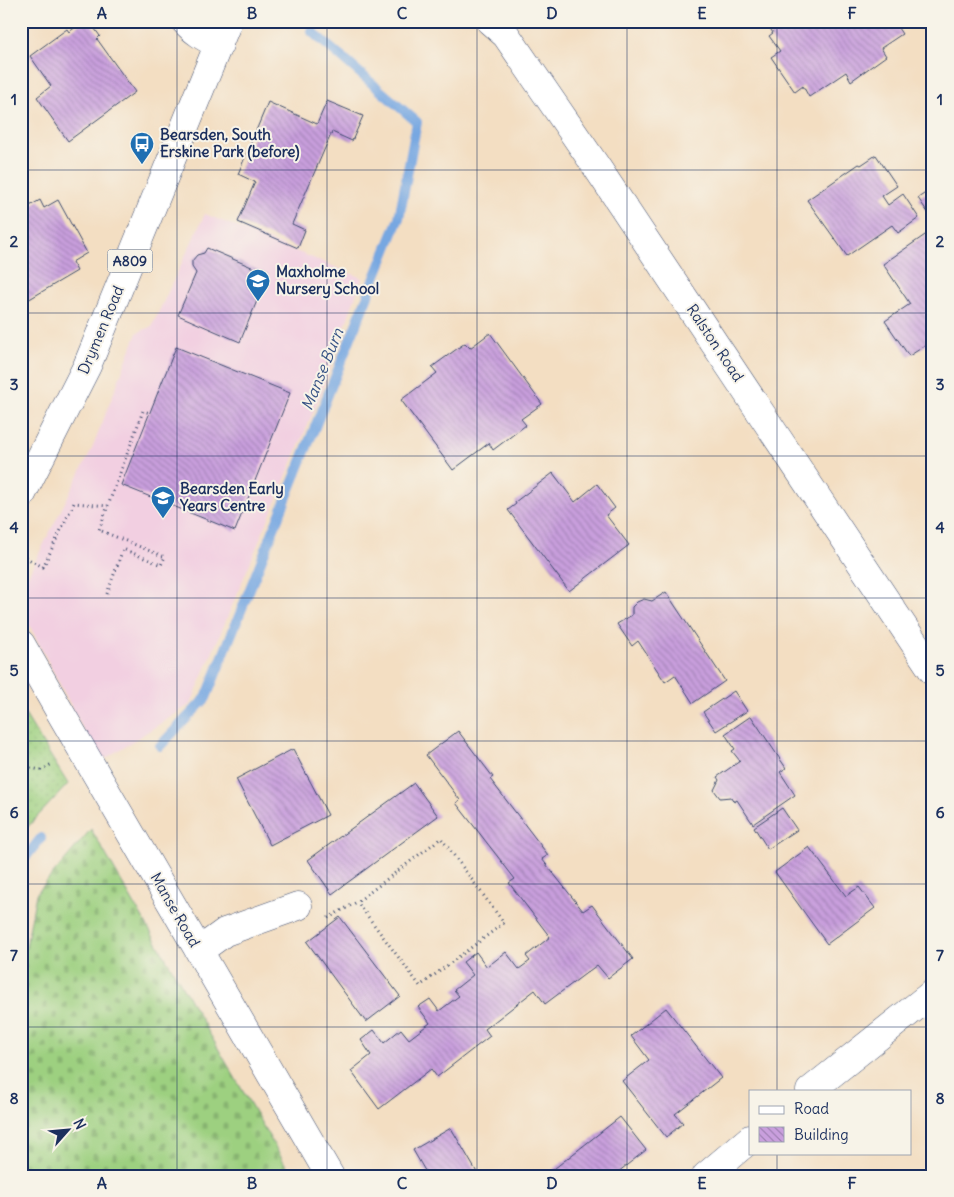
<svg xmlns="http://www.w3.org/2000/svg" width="954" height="1197" viewBox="0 0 954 1197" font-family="Delius,sans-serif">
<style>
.built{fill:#f2cfe1}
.cemetery{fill:url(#cemetery-stones);stroke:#5c806f}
.park{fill:url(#park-dots);stroke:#5c806f}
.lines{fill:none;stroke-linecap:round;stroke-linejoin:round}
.stream{stroke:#77a7e1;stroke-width:10}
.building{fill:url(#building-back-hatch)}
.minor-casing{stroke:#3b496d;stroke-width:29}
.major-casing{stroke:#3b496d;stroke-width:29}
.path{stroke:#3b496d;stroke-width:3;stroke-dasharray:1 4;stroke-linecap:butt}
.minor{stroke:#fff;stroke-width:28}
.major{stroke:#fff;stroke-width:28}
.grid{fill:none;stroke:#1b2f5e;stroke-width:1;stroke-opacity:0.55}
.labels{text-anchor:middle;stroke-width:4;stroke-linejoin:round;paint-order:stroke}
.shield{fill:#f7f3e8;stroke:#5d6a87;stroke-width:1}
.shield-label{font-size:14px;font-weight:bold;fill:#1b2f5e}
.poi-label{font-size:15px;font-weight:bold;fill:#1b2f5e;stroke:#f7f3e8;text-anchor:start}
.street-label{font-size:15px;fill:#1b2f5e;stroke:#f7f3e8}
.water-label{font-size:16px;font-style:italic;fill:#375385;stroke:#f7f3e8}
.neatline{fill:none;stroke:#1b2f5e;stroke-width:2}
.grid-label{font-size:16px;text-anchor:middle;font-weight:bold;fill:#1b2f5e}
</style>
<defs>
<pattern id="cemetery-stones" width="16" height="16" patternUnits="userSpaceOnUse" patternTransform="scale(1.25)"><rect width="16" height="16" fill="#9dd080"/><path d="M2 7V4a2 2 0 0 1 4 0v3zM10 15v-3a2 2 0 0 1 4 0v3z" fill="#87b371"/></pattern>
<pattern id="park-dots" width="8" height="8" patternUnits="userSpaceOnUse" patternTransform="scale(1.25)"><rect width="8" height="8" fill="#9dd080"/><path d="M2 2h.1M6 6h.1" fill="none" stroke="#87b371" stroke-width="1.8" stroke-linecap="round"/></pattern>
<pattern id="building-back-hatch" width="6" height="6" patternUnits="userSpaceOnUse" patternTransform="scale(1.25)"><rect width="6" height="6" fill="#c99fdd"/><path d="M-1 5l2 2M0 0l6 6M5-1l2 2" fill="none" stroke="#a282b6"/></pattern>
</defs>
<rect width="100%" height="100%" fill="#f7f3e8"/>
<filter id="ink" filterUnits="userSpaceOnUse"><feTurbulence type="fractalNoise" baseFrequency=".02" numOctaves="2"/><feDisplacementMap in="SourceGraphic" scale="10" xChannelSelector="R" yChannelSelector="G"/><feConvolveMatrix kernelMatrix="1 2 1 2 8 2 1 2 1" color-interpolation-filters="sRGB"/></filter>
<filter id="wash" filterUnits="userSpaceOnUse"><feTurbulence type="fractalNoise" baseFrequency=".0096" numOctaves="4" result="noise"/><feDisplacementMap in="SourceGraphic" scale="20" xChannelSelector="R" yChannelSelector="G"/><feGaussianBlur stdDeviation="1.12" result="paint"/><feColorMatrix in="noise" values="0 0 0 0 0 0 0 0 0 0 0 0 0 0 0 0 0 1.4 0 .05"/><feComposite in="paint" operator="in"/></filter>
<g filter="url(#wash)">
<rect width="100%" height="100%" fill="#f3dec2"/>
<path class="built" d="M205,214L362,278L322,391L191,704L100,762L21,609V589L92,449L137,333L152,326Z"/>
<path class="cemetery" d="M91,829L292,1176H21V973L36,894Z"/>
<path class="park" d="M21,708L68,784L21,834Z"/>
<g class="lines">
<path class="stream" d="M160,746L206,698L399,218L417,122L312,32V21
M21,863L41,838"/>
</g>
<g id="blocks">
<path class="building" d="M84,21H89L100,36L97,39L135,92L68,141L37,97L51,86L30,56L67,29L69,32Z
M768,21H904L905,23L898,28L902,34L881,48L886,56L851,81L846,72L809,97L803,86L795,92L771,57L780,51L769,36L773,33L766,22Z
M327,101L363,116L352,141L332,132L292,224L305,230L298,248L238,222L255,182L238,174L268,102L317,124Z
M876,155L897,186L882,196L888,205L903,194L919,218L898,233L892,225L847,256L807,200L859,164L861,165Z
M933,188V220L918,198Z
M40,200L44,208L58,200L87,253L72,262L77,271L21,304V211Z
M928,233L933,240V344L931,342L909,356L885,321L910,304L883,264Z
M207,248L268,274L240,342L178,315L196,273L192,267V261L197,255L204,253Z
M490,333L542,404L521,419L526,425L493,450L489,443L453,470L401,400L437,373L432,367L465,343L470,348Z
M176,347L290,393L235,531L121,485Z
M553,473L575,502L597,484L615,508L606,515L629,545L569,591L508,510L516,504L515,502Z
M666,592L725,681L693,703L675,675L665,682L638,641L632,646L617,624L632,615V607L637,602L644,599L652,601Z
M734,691L747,711L716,731L703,712Z
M751,716L786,768L780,772L795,795L753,824L737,800L734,802L731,797L720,798L714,790L719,780L717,777L740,761L732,751L735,749L725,734Z
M458,731L493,777L490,779L548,855L542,859L583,911L592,905L633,959L608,978L597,965L545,1004L535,990L485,1029L490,1036L437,1077L431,1069L379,1109L351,1071L371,1055L361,1040L374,1030L384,1043L401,1029L409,1039L430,1023L418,1007L430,999L439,1011L459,996L454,990L473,975L463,962L476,952L487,967L506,952L519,969L530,961L526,956L550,937L509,883L515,879L456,803L460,800L426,755Z
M293,749L328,815L270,845L236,779Z
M414,783L438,816L332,894L308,860Z
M782,808L797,830L768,849L754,827Z
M809,847L846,896L859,887L875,908L827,944L775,872Z
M340,917L400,996L366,1022L307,942Z
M666,1008L721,1078L675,1114L683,1123L666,1137L622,1081L649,1060L631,1036Z
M620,1117L646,1150L613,1176H545Z
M451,1128L479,1176H428L413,1150Z"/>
</g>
</g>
<g filter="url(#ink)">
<use href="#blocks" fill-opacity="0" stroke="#3b496d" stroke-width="1"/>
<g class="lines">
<defs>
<path id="minor" d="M185,21C194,32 206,38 219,45
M490,21L506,35L596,166L933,671
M21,644L60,712L330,1176
M199,951L225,932L298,906
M810,1091L933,993
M706,1176L750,1139"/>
<path id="major" d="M21,496L87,366L228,21"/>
</defs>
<use href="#minor" class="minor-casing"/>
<use href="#major" class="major-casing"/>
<path class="path" d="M21,555L43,567L74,503L108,506
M107,594L123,549L161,565L165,557L99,530L143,411L150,413
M21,766L41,770L52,764
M328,918L357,902L441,838L504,923L420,986L357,902"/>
<use href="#minor" class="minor"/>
<use href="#major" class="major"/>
</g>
</g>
<path class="grid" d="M177,21V1176M327,21V1176M477,21V1176M627,21V1176M777,21V1091M21,170H933M21,313H933M21,456H933M21,598H933M21,741H933M21,884H933M21,1027H933M777,1153V1176"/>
<defs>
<symbol id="bus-pin" viewBox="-11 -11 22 30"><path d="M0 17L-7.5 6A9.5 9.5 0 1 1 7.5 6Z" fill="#1f6fb2" stroke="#f7f3e8"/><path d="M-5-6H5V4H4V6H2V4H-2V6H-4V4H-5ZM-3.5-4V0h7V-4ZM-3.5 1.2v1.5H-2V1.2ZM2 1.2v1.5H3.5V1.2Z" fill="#fff"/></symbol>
<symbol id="school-pin" viewBox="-11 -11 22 30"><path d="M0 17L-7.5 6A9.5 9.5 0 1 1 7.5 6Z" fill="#1f6fb2" stroke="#f7f3e8"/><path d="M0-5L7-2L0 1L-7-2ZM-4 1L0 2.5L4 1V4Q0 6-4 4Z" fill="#fff"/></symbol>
</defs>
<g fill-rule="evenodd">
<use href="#bus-pin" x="128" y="130" width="28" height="38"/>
<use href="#school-pin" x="244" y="267" width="28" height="38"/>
<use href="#school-pin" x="149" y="484" width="28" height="38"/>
</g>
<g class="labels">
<rect class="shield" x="107.5" y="249.5" width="45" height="23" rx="4"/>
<g class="shield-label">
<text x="130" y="266">A809</text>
</g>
<g class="poi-label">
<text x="160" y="140">Bearsden, South<tspan x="160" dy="17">Erskine Park (before)</tspan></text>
<text x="276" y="277">Maxholme<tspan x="276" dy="17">Nursery School</tspan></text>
<text x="180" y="494">Bearsden Early<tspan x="180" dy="17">Years Centre</tspan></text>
</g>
<g class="street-label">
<text transform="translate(101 330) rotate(-67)" y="5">Drymen Road</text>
<text transform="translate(715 343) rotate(56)" y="5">Ralston Road</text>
<text transform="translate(175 910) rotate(60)" y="5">Manse Road</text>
</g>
<g class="water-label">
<text transform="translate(322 369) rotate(-68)" y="6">Manse Burn</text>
</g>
</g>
<rect width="954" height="1197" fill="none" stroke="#f7f3e8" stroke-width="55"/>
<rect x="749" y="1090" width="162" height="65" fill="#f7f3e8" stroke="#9fa5b1"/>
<rect x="759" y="1106" width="25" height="8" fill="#ffffff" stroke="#9fa5b1"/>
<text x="794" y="1114" font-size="15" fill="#1b2f5e">Road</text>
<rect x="759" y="1127" width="25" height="15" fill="url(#building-back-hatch)" stroke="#9fa5b1"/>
<text x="794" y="1140" font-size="15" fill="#1b2f5e">Building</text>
<g transform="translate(68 1130) rotate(63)" stroke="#f7f3e8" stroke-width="4" paint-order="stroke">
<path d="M0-4L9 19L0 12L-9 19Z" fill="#1b2f5e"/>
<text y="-8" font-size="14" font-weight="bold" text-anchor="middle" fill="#1b2f5e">N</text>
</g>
<rect x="28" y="28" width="898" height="1142" class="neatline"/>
<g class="grid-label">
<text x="102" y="19">A</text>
<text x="252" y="19">B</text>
<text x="402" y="19">C</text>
<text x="552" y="19">D</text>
<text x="702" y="19">E</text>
<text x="852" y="19">F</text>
<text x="14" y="105">1</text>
<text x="940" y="105">1</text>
<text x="14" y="247">2</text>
<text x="940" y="247">2</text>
<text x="14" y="390">3</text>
<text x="940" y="390">3</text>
<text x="14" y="533">4</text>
<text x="940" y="533">4</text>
<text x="14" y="676">5</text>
<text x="940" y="676">5</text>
<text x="14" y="818">6</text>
<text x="940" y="818">6</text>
<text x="14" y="961">7</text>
<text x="940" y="961">7</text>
<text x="14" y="1104">8</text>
<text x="940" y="1104">8</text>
<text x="102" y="1189">A</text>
<text x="252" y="1189">B</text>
<text x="402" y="1189">C</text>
<text x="552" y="1189">D</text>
<text x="702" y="1189">E</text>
<text x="852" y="1189">F</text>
</g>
</svg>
